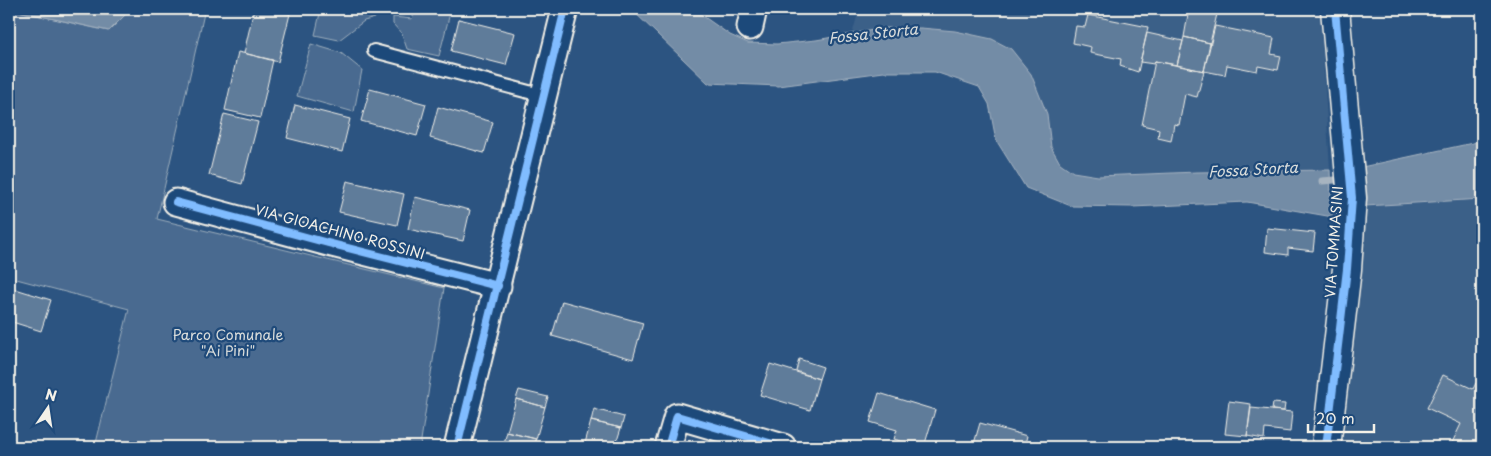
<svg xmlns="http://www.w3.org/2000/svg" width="1491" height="456" viewBox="0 0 1491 456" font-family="'Playpen Sans',sans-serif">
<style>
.built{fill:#3b6088}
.green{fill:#496b90;stroke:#9eaebc}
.water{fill:#738ca6;stroke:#a7b4c0}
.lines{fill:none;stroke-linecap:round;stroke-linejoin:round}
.stream{stroke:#a7b4c0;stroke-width:7}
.building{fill:#5e7b9a;stroke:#f4f1e8}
.service-casing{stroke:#f4f1e8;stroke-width:16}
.minor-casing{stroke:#f4f1e8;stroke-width:29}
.tertiary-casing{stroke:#f4f1e8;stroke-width:31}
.service{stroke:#1f4a7a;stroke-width:12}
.minor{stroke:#1f4a7a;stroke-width:25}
.tertiary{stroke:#1f4a7a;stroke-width:28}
.cycleway-casing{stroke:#1f4a7a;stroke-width:11}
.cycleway{stroke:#80bcff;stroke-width:8}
.labels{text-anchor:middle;stroke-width:4.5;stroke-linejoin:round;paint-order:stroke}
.street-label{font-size:14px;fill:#f4f1e8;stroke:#1f4a7a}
.park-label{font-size:14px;fill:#dadddb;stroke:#1f4a7a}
.water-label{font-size:15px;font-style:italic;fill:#dadddb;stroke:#1f4a7a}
</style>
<rect width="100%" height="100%" fill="#2c5481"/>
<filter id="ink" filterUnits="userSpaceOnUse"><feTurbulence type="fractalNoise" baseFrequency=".02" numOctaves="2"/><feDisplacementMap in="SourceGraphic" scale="10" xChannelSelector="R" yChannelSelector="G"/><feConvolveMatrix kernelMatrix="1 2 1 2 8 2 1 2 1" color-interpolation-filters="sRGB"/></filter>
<g filter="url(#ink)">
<path class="built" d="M859,9H1320L1330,170L1197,172L1098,176L1073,172L1060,163L1051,147L1047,114L1032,76L1009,47L955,31L921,28H885L852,35Z
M1482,199V447H1336L1347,371L1365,206Z"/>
<path class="green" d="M9,9L108,31L131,9H205L157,219L444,288L420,447H95L129,309L9,277Z
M321,9H365L375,12V18L364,21L339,40L315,35Z
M416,9H451L439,56L407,49L402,34L393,24V17L412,19Z
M311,44L341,53L362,70L354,112L297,96Z"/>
<path class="water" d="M9,9H131L109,31Z
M631,9H693L730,35L748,43L777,44L816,40L885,28H921L955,31L992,39L1011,49L1031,74L1047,114L1051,147L1060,163L1073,172L1098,176L1197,172L1330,170L1331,201L1333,217L1247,202L1132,207L1071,206L1026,188L996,140L989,104L979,87L935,72H884L779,86L708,83Z
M1482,141V199L1365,206L1362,167Z"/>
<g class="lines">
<path class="stream" d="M1322,181L1335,180"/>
</g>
<path class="building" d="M254,9H269L290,14L278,62L244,53Z
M385,9H411L410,14Z
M1189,9L1218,10L1210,43L1184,37Z
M1088,15L1148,27L1138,72L1120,66L1121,59L1090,53L1091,47L1073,43L1076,26L1085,27Z
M459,19L515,33L506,65L451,51Z
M1215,26L1274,38L1271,54L1281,56L1278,70L1258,66L1257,71L1227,65L1225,75L1204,71Z
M1147,33L1183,41L1177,65L1155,61L1154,64L1140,62Z
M1184,37L1210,43L1204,71L1177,65Z
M238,52L273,60L260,118L225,110Z
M1155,61L1204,71L1197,97L1185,94L1179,125L1174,124L1171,141L1158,138L1159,129L1142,125Z
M370,89L426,104L417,136L361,121Z
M295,105L350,119L342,152L287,138Z
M438,107L493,122L484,153L430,138Z
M224,114L258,122L242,184L209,175Z
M347,181L404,194L397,225L339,212Z
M415,197L470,210L463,241L408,229Z
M1267,228L1315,233L1313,251L1288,248V255L1265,252Z
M9,287L51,300L41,331L9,321Z
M562,301L643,323L633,359L552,336Z
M799,359L823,367L819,379L796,371Z
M770,364L819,379L810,410L760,395Z
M1443,375L1473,389L1476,383L1482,386V447H1450L1461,424L1427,408Z
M519,390L548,397L545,407L516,399Z
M879,393L935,410L924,447H919L894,439L897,430L870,422Z
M516,399L545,407L536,439L507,432Z
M1229,401L1251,404L1247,436L1225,434Z
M1273,403L1285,404L1284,411L1272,410Z
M1251,408L1292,412L1290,432L1265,429L1264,439L1247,436Z
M594,409L624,417L621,428L591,421Z
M591,421L621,428L615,447H584Z
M980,423L1027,436L1024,447H973Z
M507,432L536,439L533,447H503Z"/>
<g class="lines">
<defs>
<path id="service" d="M374,51L544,96"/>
<path id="minor" d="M750,27L754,9
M176,202L328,243L498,286
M457,447L565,9
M668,447L677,416L783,447"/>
<path id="tertiary" d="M1326,447L1347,269L1352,198L1335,9"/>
</defs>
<use href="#service" class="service-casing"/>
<use href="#minor" class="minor-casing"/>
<use href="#tertiary" class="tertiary-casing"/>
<use href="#service" class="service"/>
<use href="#minor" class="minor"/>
<use href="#tertiary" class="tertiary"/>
<defs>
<path id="cycleway" d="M176,202L328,243L498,286
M457,447L565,9
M668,447L677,416L783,447
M1326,447L1347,269L1352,198L1335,9"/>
</defs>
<use href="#cycleway" class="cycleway-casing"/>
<use href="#cycleway" class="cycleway"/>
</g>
</g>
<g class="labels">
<g class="street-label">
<text transform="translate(340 232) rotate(15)" y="5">VIA GIOACHINO ROSSINI</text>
<text transform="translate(1334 242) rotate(-86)" y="5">VIA TOMMASINI</text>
</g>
<g class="park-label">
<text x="228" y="340">Parco Comunale<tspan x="228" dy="16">"Ai Pini"</tspan></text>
</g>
<g class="water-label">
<text transform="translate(873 34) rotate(-6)" y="5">Fossa Storta</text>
<text transform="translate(1253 170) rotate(-3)" y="5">Fossa Storta</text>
</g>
</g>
<rect width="1491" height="456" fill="none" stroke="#1f4a7a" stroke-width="30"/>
<rect x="15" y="15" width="1461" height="426" fill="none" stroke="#f4f1e8" stroke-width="2" filter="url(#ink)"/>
<g transform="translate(48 408) rotate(13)" stroke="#1f4a7a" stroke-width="4" paint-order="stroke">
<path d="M0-4L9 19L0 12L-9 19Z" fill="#f4f1e8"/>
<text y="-8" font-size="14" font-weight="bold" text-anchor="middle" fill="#f4f1e8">N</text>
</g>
<path d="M1308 424v8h66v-8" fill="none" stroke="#f4f1e8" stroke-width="2.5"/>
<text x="1316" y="424" font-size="15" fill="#f4f1e8" stroke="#1f4a7a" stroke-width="4" paint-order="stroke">20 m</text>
</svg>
